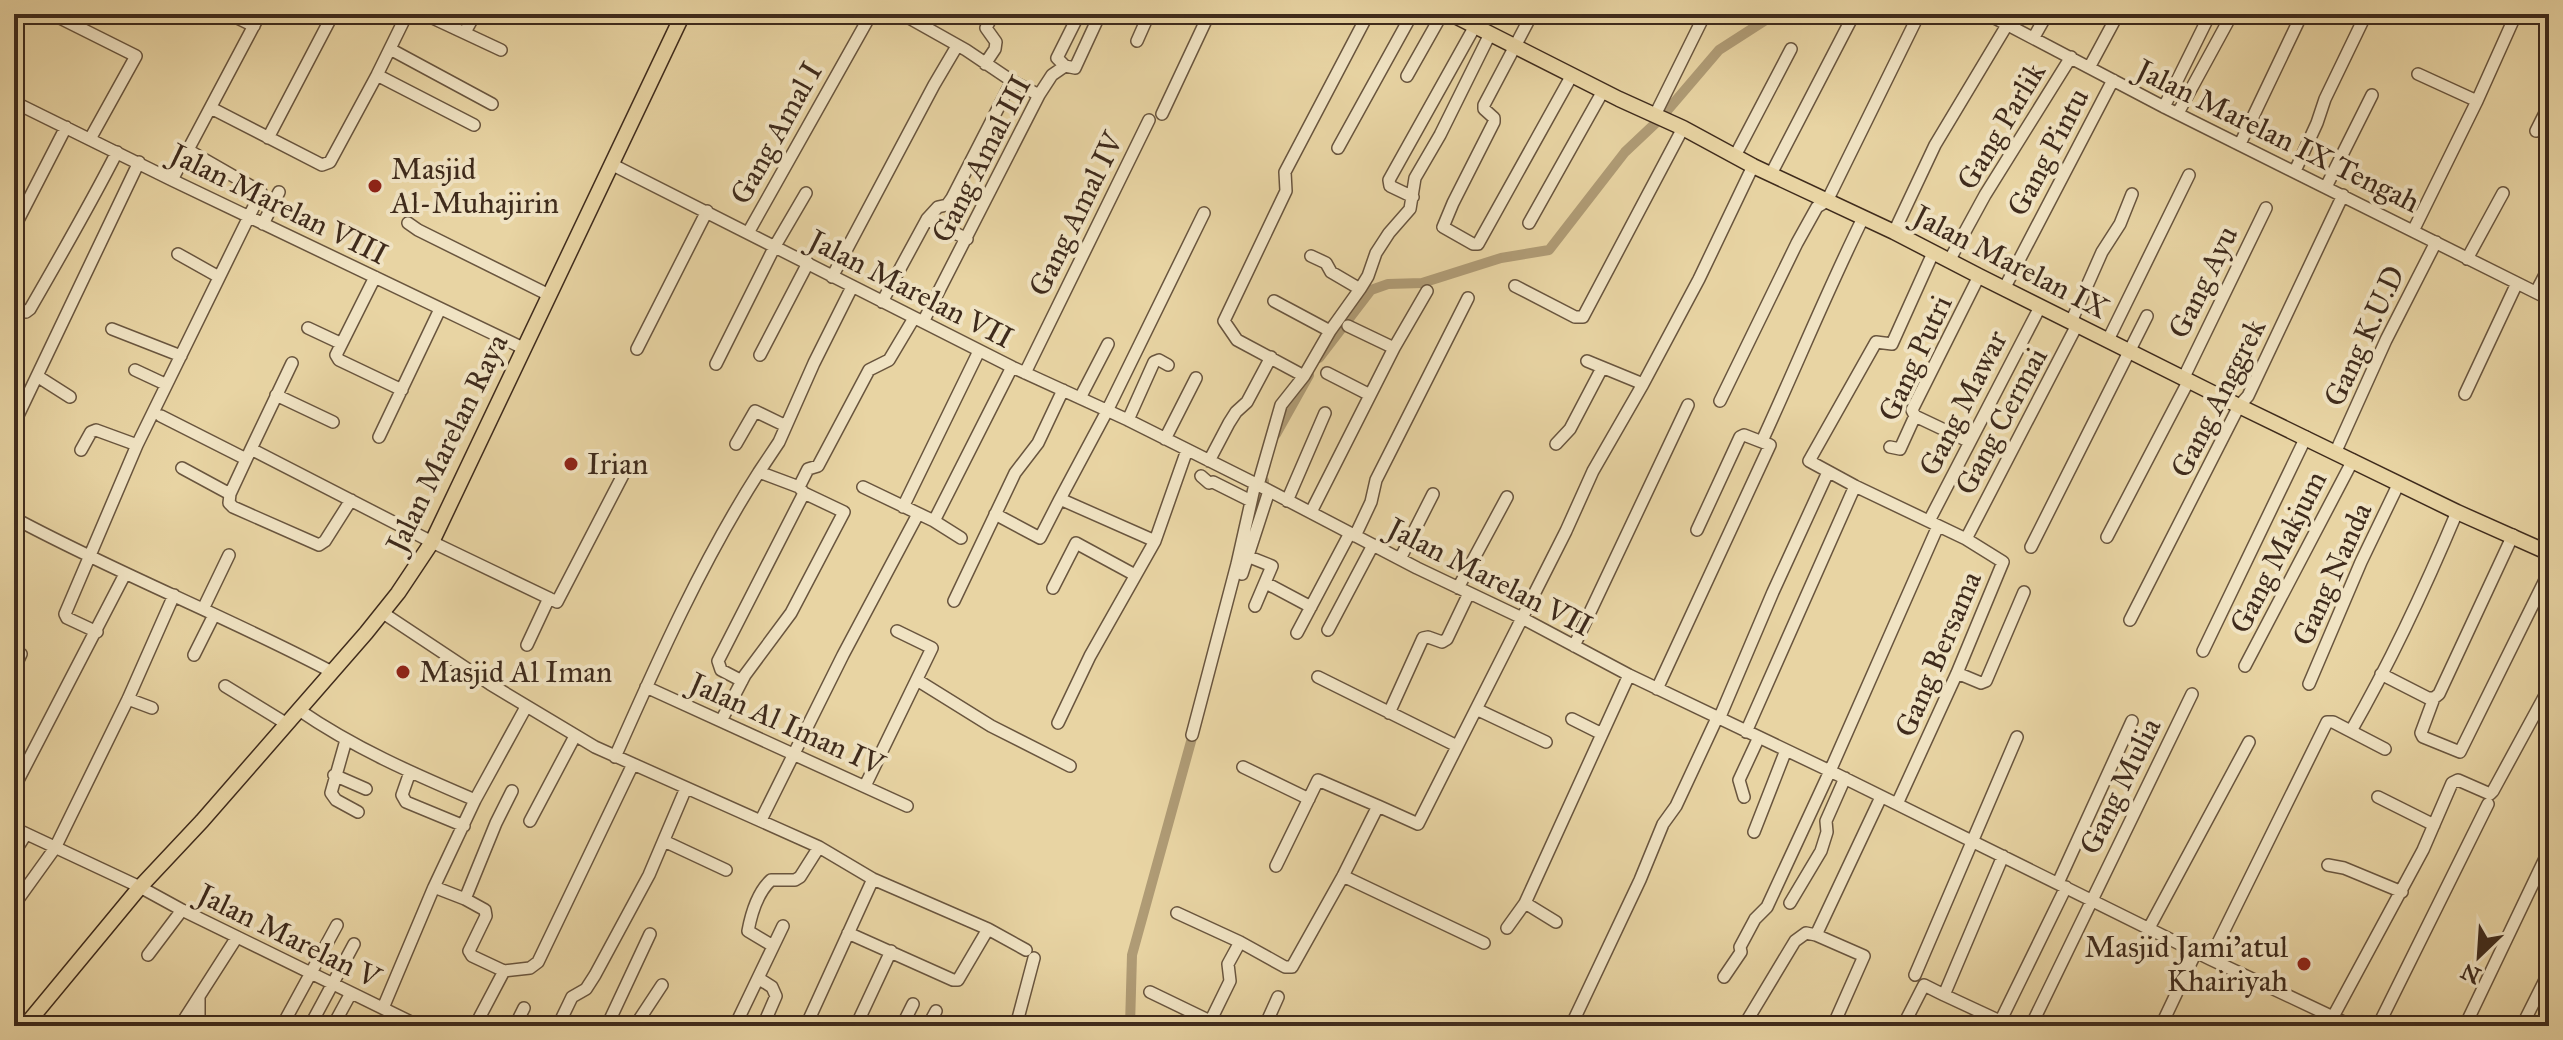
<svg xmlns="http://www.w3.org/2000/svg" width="2563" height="1040" viewBox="0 0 2563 1040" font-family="'IM FELL Great Primer',serif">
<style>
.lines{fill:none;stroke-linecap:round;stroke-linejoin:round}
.canal{stroke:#af9b75;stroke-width:10}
.minor-casing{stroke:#69553e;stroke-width:14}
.major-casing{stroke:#3f2b1c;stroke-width:17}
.minor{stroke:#f0e3c3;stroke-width:11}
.major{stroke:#e8d4a3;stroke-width:14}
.poi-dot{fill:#8f2418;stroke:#f0e3c3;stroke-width:3}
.labels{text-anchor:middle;stroke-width:8;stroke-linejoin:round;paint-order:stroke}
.street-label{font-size:30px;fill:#3f2b1c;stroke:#f0e3c3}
.poi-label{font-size:30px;fill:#3f2b1c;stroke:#f0e3c3;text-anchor:start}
</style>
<rect width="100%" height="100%" fill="#e8d4a3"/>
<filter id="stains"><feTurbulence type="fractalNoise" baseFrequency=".0025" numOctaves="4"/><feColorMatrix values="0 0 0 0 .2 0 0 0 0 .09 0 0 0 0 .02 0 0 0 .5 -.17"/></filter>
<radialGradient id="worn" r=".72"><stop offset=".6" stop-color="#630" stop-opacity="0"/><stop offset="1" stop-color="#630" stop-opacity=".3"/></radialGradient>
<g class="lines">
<path class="canal" d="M1319,358L1371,290L1388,284L1422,283L1501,258L1549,250L1625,152L1660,119L1719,50L1775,14
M1276,434L1309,375
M1249,535L1264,481
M1130,1026L1132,955L1195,727"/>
<defs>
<path id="minor" d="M52,14L136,56L90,139
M229,14L254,26
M424,14L501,50
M902,14L966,50L1012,81
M1532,14L1484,105V109L1494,118V122L1453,203L1443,227L1473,244H1478L1572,75
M1987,14L2164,107L2549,299
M2545,14L2549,16
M465,32L475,14
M2034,37L2047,14
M1137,41L1149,14
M390,49L492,104
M985,64L995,49L996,42L986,28L993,14
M1065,66L1075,68L1100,14
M1065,66L1057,58L1079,14
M2090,66L2118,14
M2418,74L2477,101
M377,75L474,125
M1407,76L1442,14
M14,102L172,180L523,348
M2164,107L2210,14
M211,108L322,165L330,162L377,75L407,14
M2178,113L2232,14
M1162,114L1209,14
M1655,115L1705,14
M2536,131L2549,105
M268,138L333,14
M2240,144L2302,14
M1338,148L1412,14
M1735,156L1791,49
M611,164L1012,367L1128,420L1260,486L1417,568L1522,618L1629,675L1830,771L2210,959L2352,1026
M2295,171L2317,123L2325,99L2366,14
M1771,174L1854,14
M172,180L260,14
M2326,187L2372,95
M1413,197L1390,186L1389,180L1475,26
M927,219L967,239
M408,223L418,230L549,295
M1529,223L1603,91
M263,224L279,192
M14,228L66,127
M2414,229L2477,101L2516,14
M1894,232L1935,145L2007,25
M748,233L871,14
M178,254L219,277
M1311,256L1326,263L1331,272L1360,289
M2467,259L2503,193
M1949,261L1985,195L2071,57
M375,277L336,355L339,360L402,390
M832,277L934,85L957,46
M1515,286L1575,317H1583L1683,128
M2004,289L2113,80
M2536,292L2549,267
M1274,301L1330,331
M882,302L927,219L938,207L947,205L952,198L1012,81L1039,95
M14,306L26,312L30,309C60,257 90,205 117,152
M923,322L1039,95L1052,75L1065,66
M2071,322L2102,252L2120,224L2132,194
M1348,326L1394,348
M308,328L340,343
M112,329L181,356
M2108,340L2189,175
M637,349L707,211
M760,355L808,263
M1587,361L1643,384
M292,363L251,449L432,542L557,602L624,473
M716,364L775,246L806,193
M135,370L165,384
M1025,373L1149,120
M1327,373L1370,395
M37,376L70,397
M1304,376L1237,340L1224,321L1286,191L1285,172L1368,14
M2184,377L2266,208
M2465,394L2517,283
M276,395L333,422
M1080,398L1108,344
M1720,401L1797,243L1817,207L1827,201L1919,14
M161,416L246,459
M1915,416L1970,442
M1128,420L1154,362L1159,360L1168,365
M14,424L139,162
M379,437L440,309
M1165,439L1196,378
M1762,441C1796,367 1827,291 1863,218
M736,444L755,411L786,426
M1556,444L1570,429L1602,368
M1890,447L1900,449L1915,416L1912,410L1979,276
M251,449L230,494L229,503L233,507L319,545L325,541L351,500
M81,450L91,432L96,430L137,445
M2336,451L2386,340L2436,242
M1209,461L1229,423L1236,412L1247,402L1271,357
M182,468L230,494
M1201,476L1209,483L1213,482L1251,501
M1258,485L1281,405L1304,376L1330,331L1360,289L1368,276L1376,253L1389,233L1410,209L1415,178L1440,135L1490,34
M799,487L808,469L818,466L869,370L889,360L914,318
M863,487L934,521L1012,367
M1287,501L1325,413
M903,507L979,351
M1311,512L1394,348L1427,291
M995,514L1040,538L1060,499
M14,518C118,574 228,617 332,672
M934,521L961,538
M1929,521L2040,307
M1355,536L1371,502L1376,480L1468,298
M2107,537L2189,380
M1966,539L2077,325
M1155,541L1060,499L1107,411L1204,213
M2031,547L2147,316
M1242,554L1272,566L1255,606
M1400,559L1433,494
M1242,574L1269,491
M1266,583L1311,607
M1053,588L1076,543L1135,575
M1458,588L1507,497
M954,601L1015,473L1038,443L1063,390
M203,609L229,555
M383,613L490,684L595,747L819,847L873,879L988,929L1026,950
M2130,620L2239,406L2248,396L2343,195
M1328,630L1373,545
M97,632L67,618L65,614L137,445L261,192L188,150
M1297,633L1350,533
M527,645L549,598
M1574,646L1688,405
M2203,651L2306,437
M194,655L214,615
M2245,666L2353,460
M14,669L21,654
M1957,673L1981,683L1986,681L2024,592
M2381,674L2428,698H2434L2439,694L2513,535
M1318,677L1457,746
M917,680L991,726L1070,766
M742,681L721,670L718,661L804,493
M2309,684L2361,562L2399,483
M225,686L287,724
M646,687L907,806
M1657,689L1770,445L1744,435L1740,437L1697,530
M2434,698L2421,733L2423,737L2460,752L2549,572
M128,699L152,708
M1476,709L1546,742
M299,710C354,748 414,774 475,800
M1389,713L1423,638L1428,637L1442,642L1447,639L1469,593
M1572,719L1602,734
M1719,719L1773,592L1828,472
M721,721L745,675L791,613L844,512L804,493L799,487L759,472L779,442L814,363L852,287
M1058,723L1090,656L1155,541L1187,450
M2351,731C2391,661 2426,586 2457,512
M1746,732L1855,486
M1192,735L1237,564L1255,484
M346,740L331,793L336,800L358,812
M615,757C658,660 702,561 759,472
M1243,767L1309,799
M410,772L402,795L406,802L464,826
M334,775L366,789
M865,786L932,648L897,631
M14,788L125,574
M1744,797L1739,780L1759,737
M2378,797L2434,825
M1897,804L1957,673L2003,562L1966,539L1855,486L1809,461L1876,342L1892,344L1933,253
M761,820L843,655L918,514
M530,821L575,736
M14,828L140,887L182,910L419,1026
M1754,832L1786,750
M664,841L726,870
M14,853L26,834
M2328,865L2344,868L2402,892
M1276,866L1318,780L1378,806
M1343,876L1484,943
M2058,883L2132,721
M434,887L465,899L485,910L486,916L469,951L472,956L504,971
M465,899L496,823L512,791
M1790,903L1821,851L1827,832L1826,821L1845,778
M14,905L55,848L128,699L174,595
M1177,913L1240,942L1285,967H1292L1343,876L1378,806L1418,824L1566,531L1593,471L1643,384L1699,279L1753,166
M1556,922L1525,903L1629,675
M1507,928L1525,903
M2149,928L2249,742
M848,933L953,980H958L988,929
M1816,935L1864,956L1833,1026
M773,946L748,931C751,915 758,892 771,880H795L800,877L819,847
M148,955L182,910
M2210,959L2327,722H2333L2385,749
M1915,975L2017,737
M1724,977L1741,952L1740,947L1755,919L1767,907L1830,771L1938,526
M1150,992L1210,1021
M1944,995L2000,1021
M383,1008L434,887L475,800L526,707
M1748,1019L1795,941L1806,933L1816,935L1881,797
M180,1026L237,937
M199,1026V998
M282,1026L337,925
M310,1026L354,944
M333,1026L351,993
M475,1026L504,971L530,968L538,962L633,764
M515,1026L524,1008
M558,1026L572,997L586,989L595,975L649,875L686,788
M607,1026L650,934
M635,1026L662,985
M735,1026L758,978
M763,1026L776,996L772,987L758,978L783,926
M806,1026L873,879
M856,1026L891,951
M902,1026L913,1004
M928,1026L936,1011
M1016,1026L1034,958
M1208,1026L1230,981L1228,964L1240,942
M1265,1026L1278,997
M1571,1026L1640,880L1663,824L1676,806L1717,718
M1903,1026L1924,985L1944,995L2003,856
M1938,1026L1940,1024
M1998,1026L2066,887
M2031,1026L2192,694
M2161,1026L2196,952
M2328,1026L2423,850L2452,783L2458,780L2490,794L2493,791L2549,688
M2378,1026L2488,804
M2465,1026L2549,850
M2522,1026L2549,972"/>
<path id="major" d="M1451,14L1619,99L1683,128L1753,166L1894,232L1979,276L2239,406L2457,512L2549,553
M25,1026L140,887L202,821L366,633L398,593L432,542L683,14"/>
</defs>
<use href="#minor" class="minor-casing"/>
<use href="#major" class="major-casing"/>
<use href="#minor" class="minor"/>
<use href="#major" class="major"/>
</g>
<g class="poi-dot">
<circle cx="375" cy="186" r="8"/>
<circle cx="571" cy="464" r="8"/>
<circle cx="403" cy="672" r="8"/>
<circle cx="2304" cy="964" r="8"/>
</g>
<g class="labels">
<g class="street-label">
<text transform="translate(2001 126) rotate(-59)" y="10">Gang Parlik</text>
<text transform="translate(776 133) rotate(-61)" y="10">Gang Amal I</text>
<text transform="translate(2278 136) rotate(26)" y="10">Jalan Marelan IX Tengah</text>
<text transform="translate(2048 152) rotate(-62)" y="10">Gang Pintu</text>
<text transform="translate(981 159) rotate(-63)" y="10">Gang Amal III</text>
<text transform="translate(279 204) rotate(26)" y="10">Jalan Marelan VIII</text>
<text transform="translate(1076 214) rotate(-64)" y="10">Gang Amal IV</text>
<text transform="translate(2011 262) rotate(27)" y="10">Jalan Marelan IX</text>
<text transform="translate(2203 282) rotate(-64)" y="10">Gang Ayu</text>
<text transform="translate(911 289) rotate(27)" y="10">Jalan Marelan VII</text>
<text transform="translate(2364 336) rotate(-65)" y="10">Gang K.U.D</text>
<text transform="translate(1915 358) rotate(-65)" y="10">Gang Putri</text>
<text transform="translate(2218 398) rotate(-63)" y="10">Gang Anggrek</text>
<text transform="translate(1963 403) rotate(-63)" y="10">Gang Mawar</text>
<text transform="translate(2001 421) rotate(-62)" y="10">Gang Cermai</text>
<text transform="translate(447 443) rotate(-64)" y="10">Jalan Marelan Raya</text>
<text transform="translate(2278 552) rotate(-63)" y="10">Gang Makjum</text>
<text transform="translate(2332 574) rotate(-66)" y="10">Gang Nanda</text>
<text transform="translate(1490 577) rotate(27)" y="10">Jalan Marelan VII</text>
<text transform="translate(1938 654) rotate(-67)" y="10">Gang Bersama</text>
<text transform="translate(787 724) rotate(24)" y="10">Jalan Al Iman IV</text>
<text transform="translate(2120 786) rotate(-64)" y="10">Gang Mulia</text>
<text transform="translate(289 936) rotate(26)" y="10">Jalan Marelan V</text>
</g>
<g class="poi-label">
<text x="391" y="179">Masjid<tspan x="391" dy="34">Al-Muhajirin</tspan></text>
<text x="587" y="474">Irian</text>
<text x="419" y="682">Masjid Al Iman</text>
<text x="2288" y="957" text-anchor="end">Masjid Jami'atul<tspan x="2288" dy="34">Khairiyah</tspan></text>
</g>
</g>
<rect width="2563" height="1040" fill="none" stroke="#e8d4a3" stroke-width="48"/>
<rect x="16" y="16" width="2531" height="1008" fill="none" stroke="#3f2b1c" stroke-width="4"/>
<rect x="24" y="24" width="2515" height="992" fill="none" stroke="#3f2b1c" stroke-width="2"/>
<g transform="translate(2479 956) rotate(205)" stroke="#f0e3c3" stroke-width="6" paint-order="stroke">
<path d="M0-6L14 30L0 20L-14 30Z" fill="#3f2b1c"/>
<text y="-12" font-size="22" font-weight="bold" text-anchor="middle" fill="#3f2b1c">N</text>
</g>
<rect width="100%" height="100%" filter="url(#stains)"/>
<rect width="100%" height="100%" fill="url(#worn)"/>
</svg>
